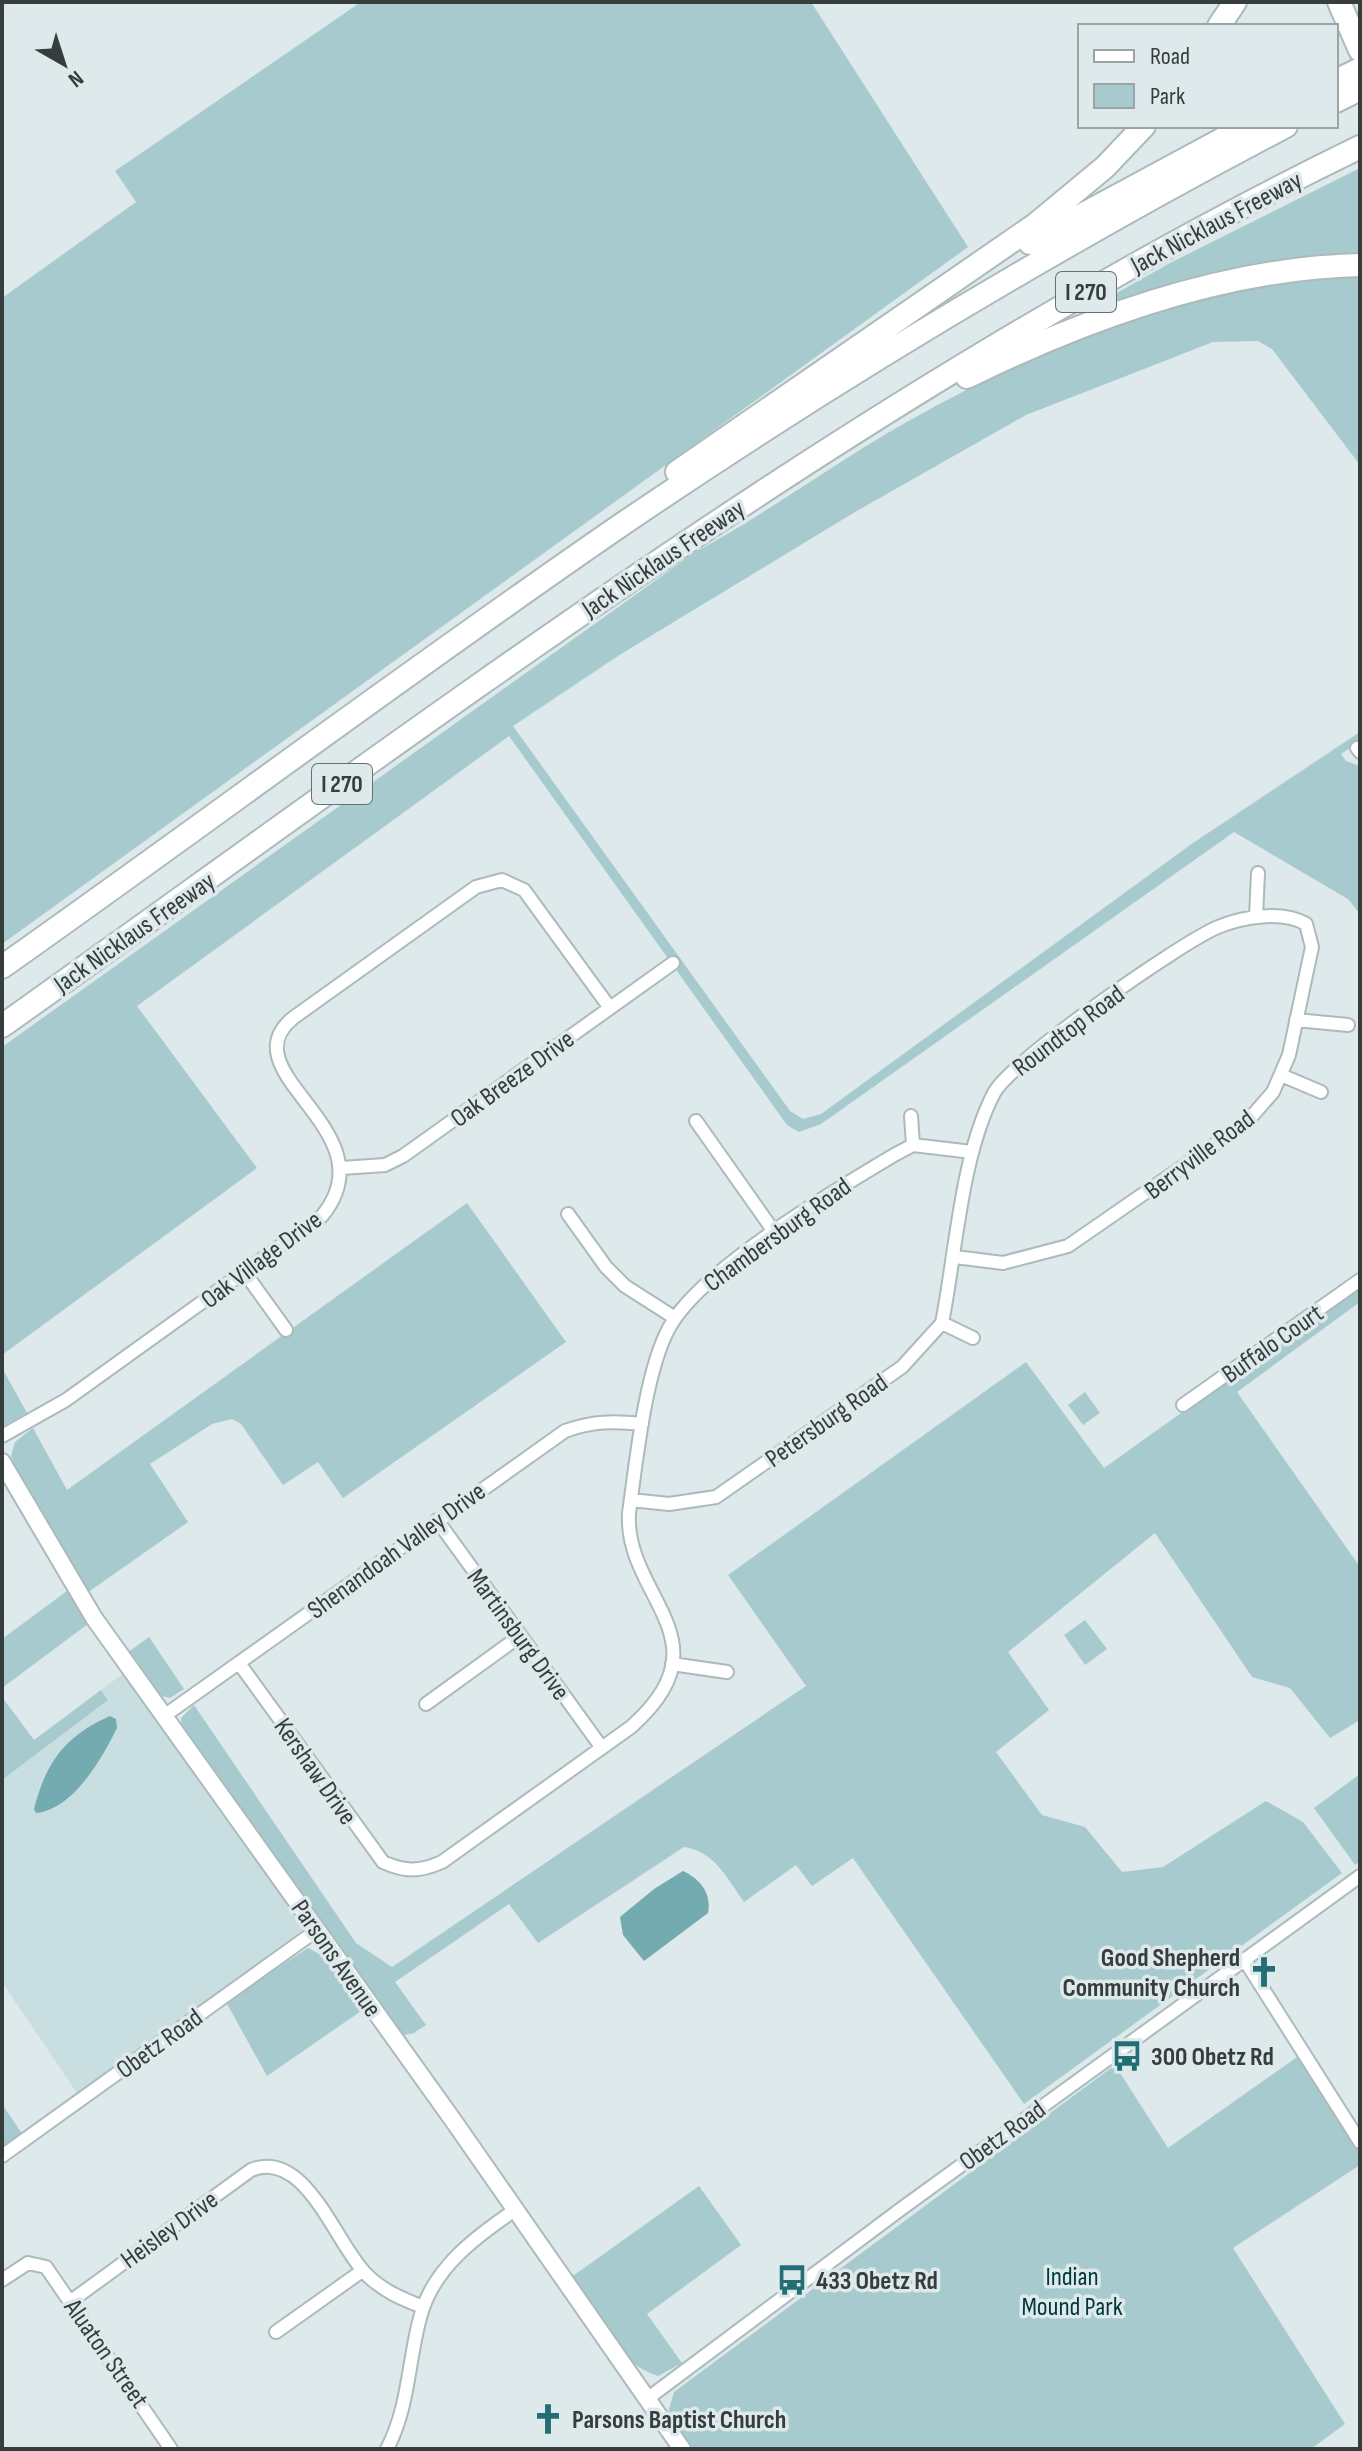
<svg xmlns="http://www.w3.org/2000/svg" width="1362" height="2451" viewBox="0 0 1362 2451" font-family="'Sofia Sans Condensed',sans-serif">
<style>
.built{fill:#c8dee0}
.green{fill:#a7cace}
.water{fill:#74abb1}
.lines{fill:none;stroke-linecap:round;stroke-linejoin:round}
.street-casing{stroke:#adbabb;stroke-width:16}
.secondary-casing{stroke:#adbabb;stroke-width:20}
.highway-casing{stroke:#adbabb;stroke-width:26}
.street{stroke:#fff;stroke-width:12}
.secondary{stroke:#fff;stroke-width:16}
.highway{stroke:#fff;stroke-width:22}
.labels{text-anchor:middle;stroke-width:7;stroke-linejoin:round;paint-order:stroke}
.shield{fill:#dde9eb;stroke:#697071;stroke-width:2}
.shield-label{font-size:24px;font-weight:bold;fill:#373c3d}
.street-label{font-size:26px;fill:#373c3d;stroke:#dde9eb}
.poi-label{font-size:26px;font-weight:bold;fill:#373c3d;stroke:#dde9eb;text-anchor:start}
.park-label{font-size:26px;fill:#00373b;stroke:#dde9eb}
</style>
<rect width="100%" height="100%" fill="#dde9eb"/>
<path class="built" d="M124,1673L301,1921L302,1930L79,2096L2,1982V1780L108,1700L101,1690Z"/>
<path class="green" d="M361,2H811L968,247L2,944V298L136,202L115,171Z
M1360,168V260L1049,331L1170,263Z
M1360,271V465L1272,349L1258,341L1213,342L1026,415L855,512L621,654L513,726L790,1111L803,1119L821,1114L1193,843L1360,732V742L1341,754L1346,761L1360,766V914L1348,899L1234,832L821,1124L799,1132L787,1125L509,736L137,1006L257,1168L2,1355V1047L694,553C762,516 825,470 891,431C988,375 1095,324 1204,296C1255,284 1308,277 1360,271Z
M467,1203L566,1342L343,1498L318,1462L283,1485L241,1424L232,1419L212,1424L150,1464L188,1522L87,1593L18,1475L11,1456L15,1442L33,1428L67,1490Z
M1360,1285V1302L1237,1392L1360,1567V1720L1330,1738L1290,1688L1252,1677L1155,1533L1008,1652L1049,1710L996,1752L1042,1815L1085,1827L1122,1872L1163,1867L1266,1801L1303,1822L1342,1873L1024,2104L853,1858L812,1886L796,1865L744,1902C727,1878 714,1851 684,1847L538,1943L509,1904L395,1982L426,2025L414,2033L400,2036L182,1731L181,1718L194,1705L356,1943L392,1967L806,1686L728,1575L1026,1362L1104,1468Z
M2,1368L27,1413L5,1425H2Z
M1085,1392L1100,1413L1083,1425L1068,1405Z
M67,1591L88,1624L2,1688V1639Z
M1085,1620L1107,1649L1085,1665L1064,1635Z
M149,1637L184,1689L170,1698L156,1695L127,1653Z
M101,1690L108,1700L2,1780V1697L34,1740Z
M1360,1774V1861L1355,1865L1314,1808Z
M308,1948L331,1960L364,2009L267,2076L226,2002Z
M1300,2055L1360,2153V2165L1233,2248L1345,2424L1311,2449H690L667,2416L674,2392L1115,2065L1168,2148Z
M2,2104L23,2135L2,2150Z
M699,2186L741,2245L647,2314L682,2363L658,2376C617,2364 593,2312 570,2278Z"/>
<path class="water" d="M110,1716L116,1719L117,1728C102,1758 74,1809 36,1813L34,1809C46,1762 65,1736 110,1716Z
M683,1871C700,1879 712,1893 708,1913L644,1961L623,1935L620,1917L654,1889Z"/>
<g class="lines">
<defs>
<path id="street" d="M1357,748L1360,752
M1256,917L1258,873
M1296,1020L1348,1025
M1281,1075L1321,1092
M911,1116L913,1145
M696,1121L775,1233
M342,1168L385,1165L403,1156L673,963
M568,1214L606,1267L625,1286L675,1318
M245,1273L286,1330
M942,1323L973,1338
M1183,1405L1360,1280
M2,1436L66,1400L322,1216C392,1131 226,1073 293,1018L476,887L502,880L524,890L610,1008
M631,1500L669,1504L716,1497L902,1367L942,1323C956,1252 961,1156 994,1093C1011,1061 1180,943 1218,927C1242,917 1282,910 1306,924L1312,947L1289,1055L1273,1092L1246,1123L1068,1246L1003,1263L955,1257
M437,1520L602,1748
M239,1663L383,1862C405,1872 419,1872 442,1862L631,1727C730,1640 624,1597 629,1513C636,1463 645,1372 669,1328C700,1270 837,1189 896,1154L913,1145L972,1152
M672,1664L727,1672
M426,1704L520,1636
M164,1716L565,1431C592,1421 614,1421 642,1424
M1244,1959L1360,2142
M2,2156L317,1930
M2,2280L28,2263L46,2267L171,2449
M71,2301L251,2170C305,2148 335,2242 365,2273C381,2290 402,2299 423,2307
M276,2332L362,2271
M647,2399L901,2209L1360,1876
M387,2449C409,2407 408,2362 420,2318C432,2269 475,2237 515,2210"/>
<path id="secondary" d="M2,1462L94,1618L455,2123L682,2449"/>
<path id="highway" d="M1339,2L1360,50
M1219,26L1235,2
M1336,81L1360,69
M1336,101L1360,89
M1030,243L1247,126
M967,377C1087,318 1226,268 1360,265
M677,472L1035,225L1105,167L1144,126
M2,967C210,820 414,667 624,523C837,378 1058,246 1286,126
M2,1026C442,713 873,384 1360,147"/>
</defs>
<use href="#street" class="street-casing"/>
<use href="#secondary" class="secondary-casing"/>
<use href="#highway" class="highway-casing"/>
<use href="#street" class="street"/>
<use href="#secondary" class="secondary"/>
<use href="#highway" class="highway"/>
</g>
<defs>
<symbol id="church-bare" viewBox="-9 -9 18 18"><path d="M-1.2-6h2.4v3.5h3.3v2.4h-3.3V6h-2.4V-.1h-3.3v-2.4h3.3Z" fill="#236e74" stroke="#dde9eb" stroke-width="2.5" paint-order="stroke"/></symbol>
<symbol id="bus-bare" viewBox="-9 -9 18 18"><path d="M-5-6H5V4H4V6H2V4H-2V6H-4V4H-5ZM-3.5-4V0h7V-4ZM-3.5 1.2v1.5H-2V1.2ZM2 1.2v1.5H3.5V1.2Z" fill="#236e74" stroke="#dde9eb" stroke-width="2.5" paint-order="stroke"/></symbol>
</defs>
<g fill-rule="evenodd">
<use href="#church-bare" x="1242" y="1950" width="44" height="44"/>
<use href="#bus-bare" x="1105" y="2034" width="44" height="44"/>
<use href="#bus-bare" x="770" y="2258" width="44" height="44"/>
<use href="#church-bare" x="526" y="2397" width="44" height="44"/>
</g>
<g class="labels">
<g class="shield">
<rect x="1056" y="272" width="60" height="40" rx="6"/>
<rect x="312" y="764" width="60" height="40" rx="6"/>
</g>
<g class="shield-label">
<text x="1086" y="300">I 270</text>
<text x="342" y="792">I 270</text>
</g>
<g class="street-label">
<text transform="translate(1216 222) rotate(-28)" y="9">Jack Nicklaus Freeway</text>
<text transform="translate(663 558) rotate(-34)" y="9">Jack Nicklaus Freeway</text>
<text transform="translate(134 932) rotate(-35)" y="9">Jack Nicklaus Freeway</text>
<text transform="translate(1068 1030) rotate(-37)" y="9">Roundtop Road</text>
<text transform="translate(512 1078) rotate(-36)" y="9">Oak Breeze Drive</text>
<text transform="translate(1199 1154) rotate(-37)" y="9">Berryville Road</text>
<text transform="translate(777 1234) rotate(-36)" y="9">Chambersburg Road</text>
<text transform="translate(261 1259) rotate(-37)" y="9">Oak Village Drive</text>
<text transform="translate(1272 1343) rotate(-35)" y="9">Buffalo Court</text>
<text transform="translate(826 1420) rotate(-35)" y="9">Petersburg Road</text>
<text transform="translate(396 1550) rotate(-36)" y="9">Shenandoah Valley Drive</text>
<text transform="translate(519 1634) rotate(54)" y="9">Martinsburg Drive</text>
<text transform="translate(316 1771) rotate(55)" y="9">Kershaw Drive</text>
<text transform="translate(337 1958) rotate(55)" y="9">Parsons Avenue</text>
<text transform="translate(159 2043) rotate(-36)" y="9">Obetz Road</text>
<text transform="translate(1002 2135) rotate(-36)" y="9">Obetz Road</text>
<text transform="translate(169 2229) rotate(-36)" y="9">Heisley Drive</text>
<text transform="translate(107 2353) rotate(55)" y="9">Aluaton Street</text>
</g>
<g class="poi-label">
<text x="1240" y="1966" text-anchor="end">Good Shepherd<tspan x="1240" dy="30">Community Church</tspan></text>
<text x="1151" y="2065">300 Obetz Rd</text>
<text x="816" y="2289">433 Obetz Rd</text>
<text x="572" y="2428">Parsons Baptist Church</text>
</g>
<g class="park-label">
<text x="1072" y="2285">Indian<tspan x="1072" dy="30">Mound Park</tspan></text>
</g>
</g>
<rect width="1362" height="2451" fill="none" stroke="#373c3d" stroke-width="8"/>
<rect x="1078" y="24" width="260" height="104" fill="#dde9eb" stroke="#9ba4a5" stroke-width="2"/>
<rect x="1094" y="50" width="40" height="12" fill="#ffffff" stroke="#9ba4a5" stroke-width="2"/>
<text x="1150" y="64" font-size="24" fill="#373c3d">Road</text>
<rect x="1094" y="84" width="40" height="24" fill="#a7cace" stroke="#9ba4a5" stroke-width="2"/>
<text x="1150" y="104" font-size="24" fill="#373c3d">Park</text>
<g transform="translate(64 64) rotate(141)" stroke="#dde9eb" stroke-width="6" paint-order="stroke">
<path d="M0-6L14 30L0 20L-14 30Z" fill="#373c3d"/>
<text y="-12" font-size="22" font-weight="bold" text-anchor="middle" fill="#373c3d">N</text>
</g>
</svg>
